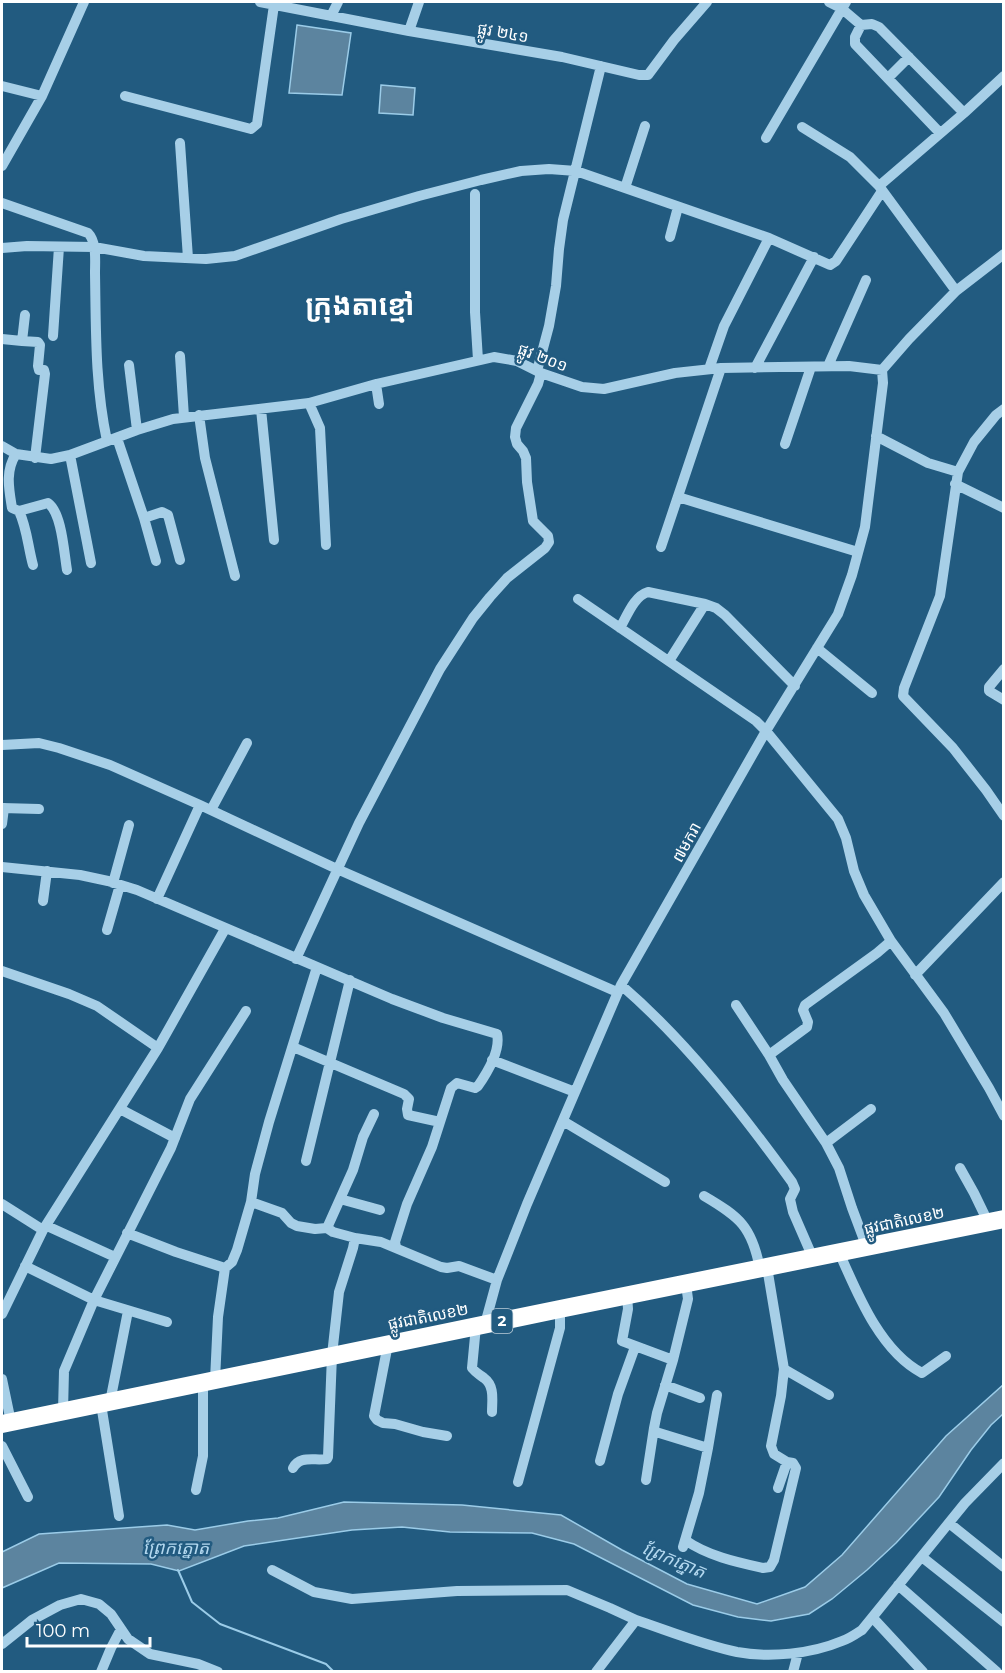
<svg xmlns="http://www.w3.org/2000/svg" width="1005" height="1673" viewBox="0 0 1005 1673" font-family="Montserrat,'Noto Sans Khmer',sans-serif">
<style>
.water{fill:#5c849f;stroke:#9bcce8;stroke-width:1.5}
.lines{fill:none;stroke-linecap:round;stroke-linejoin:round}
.stream{stroke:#9bcce8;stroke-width:2}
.minor{stroke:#a7cfe7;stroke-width:10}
.highway{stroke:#fff;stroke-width:18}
.labels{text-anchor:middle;stroke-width:5;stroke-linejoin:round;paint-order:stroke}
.shield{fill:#225b80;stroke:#bdced9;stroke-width:1.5}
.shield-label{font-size:15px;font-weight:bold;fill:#fff}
.street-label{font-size:16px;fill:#fff;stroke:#225b80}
.water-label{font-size:18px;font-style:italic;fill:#b3d8ef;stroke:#225b80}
.town-label{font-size:28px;font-weight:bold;fill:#fff;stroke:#225b80}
</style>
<rect width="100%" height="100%" fill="#225b80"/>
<path class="water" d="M297,25L351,33L342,95L289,93Z
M381,85L415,88L413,115L379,113Z
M1003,1385V1414L991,1425L971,1450L939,1497L896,1543L867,1570L832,1599L809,1614L771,1621L738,1617L693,1605L574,1544L532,1533L450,1532L402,1527L352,1530L244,1546L179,1571L151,1564L59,1563L2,1588V1552L39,1534L167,1525L195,1530L248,1521L278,1518L344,1502L462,1505L561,1515L622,1550L687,1584L757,1604L805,1587L842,1555L946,1436Z"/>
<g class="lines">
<path class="stream" d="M178,1570L192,1602L220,1624L326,1664L334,1672"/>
<path class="minor" d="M260,2L409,31L562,57L639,75H648L674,40L707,2
M829,2L841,8L861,25L855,37V44L940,133
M331,16L338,2
M861,25L872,24L879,27L964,113
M409,31L419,2
M888,78L909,57
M2,86L42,96
M125,96L251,129L257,124L274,5
M802,127L850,157L879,186L956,291
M766,138L846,2
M180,143L188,258
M2,166L42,96L84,2
M879,186L964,113L1004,76
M625,188L645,126
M475,194V312L478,360
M2,203L88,233C97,242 95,261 95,273C96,330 95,385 107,441
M670,237L678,207
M2,248L27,246L94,247L144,256L206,259L235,256L341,219L419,196L481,180L521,171L549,169L576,171L769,238L830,265L836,261L882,191
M25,315L22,341L38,342L40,345L38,366L39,370H44L45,374L35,458
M53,336L59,247
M2,339L22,341
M180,356L184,417
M129,365L137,430
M828,366L866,280
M755,368L814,257
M709,369L724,326L769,238
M537,371L549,326L556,286L559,249L563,220L601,66
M376,384L379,404
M309,403L320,428L326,545
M261,409L274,540
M1004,409L996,415L974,442L958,472L940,596L904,688L903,696L953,748L986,790L1004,816
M199,415L205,458L235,576
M876,436L928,463L958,472
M117,438L144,518L156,561
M785,444L811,367
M2,446L16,454L51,459L70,455L137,430L173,419L309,403L376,384L494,357L517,361L541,373L582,387L604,389L675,373L721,368L849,366L882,370L909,339L956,291L1004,254
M16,454C5,471 9,489 12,508L19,511C27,528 28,547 33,565
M70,455L91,563
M955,484L1004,508
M678,497L858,552
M19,511L48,503C62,513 64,553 67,570
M144,518L162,512L168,515L180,560
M661,547L721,368
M578,599L756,721L766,731L838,819L846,838L854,871L864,895L891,941L944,1013L989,1088L1004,1116
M620,628C627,616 634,596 648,592L705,604
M817,648L872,693
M669,661L705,604L716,608L725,615L795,686
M1004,669L989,687V691L1004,700
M2,745L39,743L59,748L110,765L200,805L337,869L617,992
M2,808L39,809
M211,810L247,743
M2,824L4,808
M2,867L80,875L108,881L137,890L392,999L443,1018L497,1034C501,1051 487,1073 478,1086L475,1088L457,1083L451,1088L432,1147L407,1204L395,1242L396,1247
M113,883L129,825
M157,899L200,805
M43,901L47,871
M107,930L120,885
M296,959L359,823L440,669L473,618L490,597L507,578L545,548L549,542L548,536L533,521L527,482L526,458L523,451L517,444L515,437L516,428L538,384L541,373
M2,971L69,994L97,1006L158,1048
M915,975L1004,882
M621,985C687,1042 741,1112 792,1182L795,1189L790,1199L793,1212L813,1258
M736,1005L769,1055L783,1080L826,1143L839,1168L852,1208L867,1248
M293,1047L404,1094L409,1099L407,1109L408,1115L440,1122
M769,1055L807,1027L808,1022L803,1010L805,1005L877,953L891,941
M492,1060L575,1092
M120,1109L175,1138
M563,1121L665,1182
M826,1143L871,1109
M306,1161L350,980
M960,1168L974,1193L988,1222
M704,1196C740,1217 752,1227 760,1269
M340,1199L380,1210
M251,1202L282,1213L291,1223L297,1226L315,1229L327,1228L333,1232L355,1238L381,1242L441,1267L447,1268L459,1266L497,1280
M2,1204L43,1230
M47,1226L115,1257
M327,1228L353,1170L363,1137L374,1114
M127,1233L176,1252L225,1268
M839,1252C857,1293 880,1351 922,1373L946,1356
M25,1266L94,1300L167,1322
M767,1267L784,1369L781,1396L771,1446L774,1454L787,1462L778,1488
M627,1295L628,1309L622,1341L673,1360
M2,1314L43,1230L158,1048L225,929
M485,1324L497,1280L527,1204L621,985L766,731L838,614L852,575L865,527L883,383L882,370
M476,1326L472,1368C476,1373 479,1374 484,1378C495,1386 492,1400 492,1412
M388,1344L374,1416L377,1420L383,1423L395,1424L423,1432L447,1436
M784,1369L829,1395
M2,1379L11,1422
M215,1380L218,1317L225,1268L232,1262L237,1250L251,1202L255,1174L269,1122L317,967
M665,1385L700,1398
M110,1402L128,1311
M101,1404L119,1516
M63,1411L64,1371L94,1300L171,1148L190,1099L246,1011
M2,1446L28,1497
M708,1448L717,1395
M600,1461L618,1394L635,1347
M293,1468C300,1455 314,1461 327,1459L328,1457L332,1355L339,1292L353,1248L355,1238
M646,1480L654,1428
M518,1482L560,1328V1309
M196,1490L203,1456V1382
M949,1523L1004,1567
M685,1540C708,1556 736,1562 763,1568L770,1567L774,1560L796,1468L793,1463L787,1462
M683,1547L699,1493L708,1448L656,1432L654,1428L657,1413L673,1360L688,1299L686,1284
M922,1557L1004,1622
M272,1570L314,1592L352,1599L457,1591L567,1590L610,1608L636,1620
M898,1585L997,1672
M873,1618L923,1672
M2,1644L32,1620L60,1605L81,1599L99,1604L111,1614L128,1639L150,1654L198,1664L218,1672
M101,1672L111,1648L121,1629
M596,1672L636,1620C669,1631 703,1645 737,1652C770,1658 811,1654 842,1641C849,1639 856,1634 862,1630L965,1503L1004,1463
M793,1672L798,1653"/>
<path class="highway" d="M2,1424L560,1309L1004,1219"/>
</g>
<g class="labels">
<rect class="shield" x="491.5" y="1309" width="21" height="24" rx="4.5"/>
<g class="shield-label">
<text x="502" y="1326">2</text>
</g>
<g class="street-label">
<text transform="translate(503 32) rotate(10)" y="6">ផ្លូវ ២៤១</text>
<text transform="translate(543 357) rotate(21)" y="6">ផ្លូវ ២០១</text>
<text transform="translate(686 842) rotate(-61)" y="6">៧មករា</text>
<text transform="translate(904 1220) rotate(-12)" y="6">ផ្លូវជាតិលេខ២</text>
<text transform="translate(428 1316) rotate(-11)" y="6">ផ្លូវជាតិលេខ២</text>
</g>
<g class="water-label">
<text x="176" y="1554">ព្រែកត្នោត</text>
<text transform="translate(674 1560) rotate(23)" y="6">ព្រែកត្នោត</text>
</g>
<g class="town-label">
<text x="360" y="315">ក្រុងតាខ្មៅ</text>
</g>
</g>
<rect width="1005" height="1673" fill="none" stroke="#ffffff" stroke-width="6"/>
<path d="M27 1637v9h123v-9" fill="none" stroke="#ffffff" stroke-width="3"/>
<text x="36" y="1637" font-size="18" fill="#ffffff" stroke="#225b80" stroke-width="4.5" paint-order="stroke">100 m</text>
</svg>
